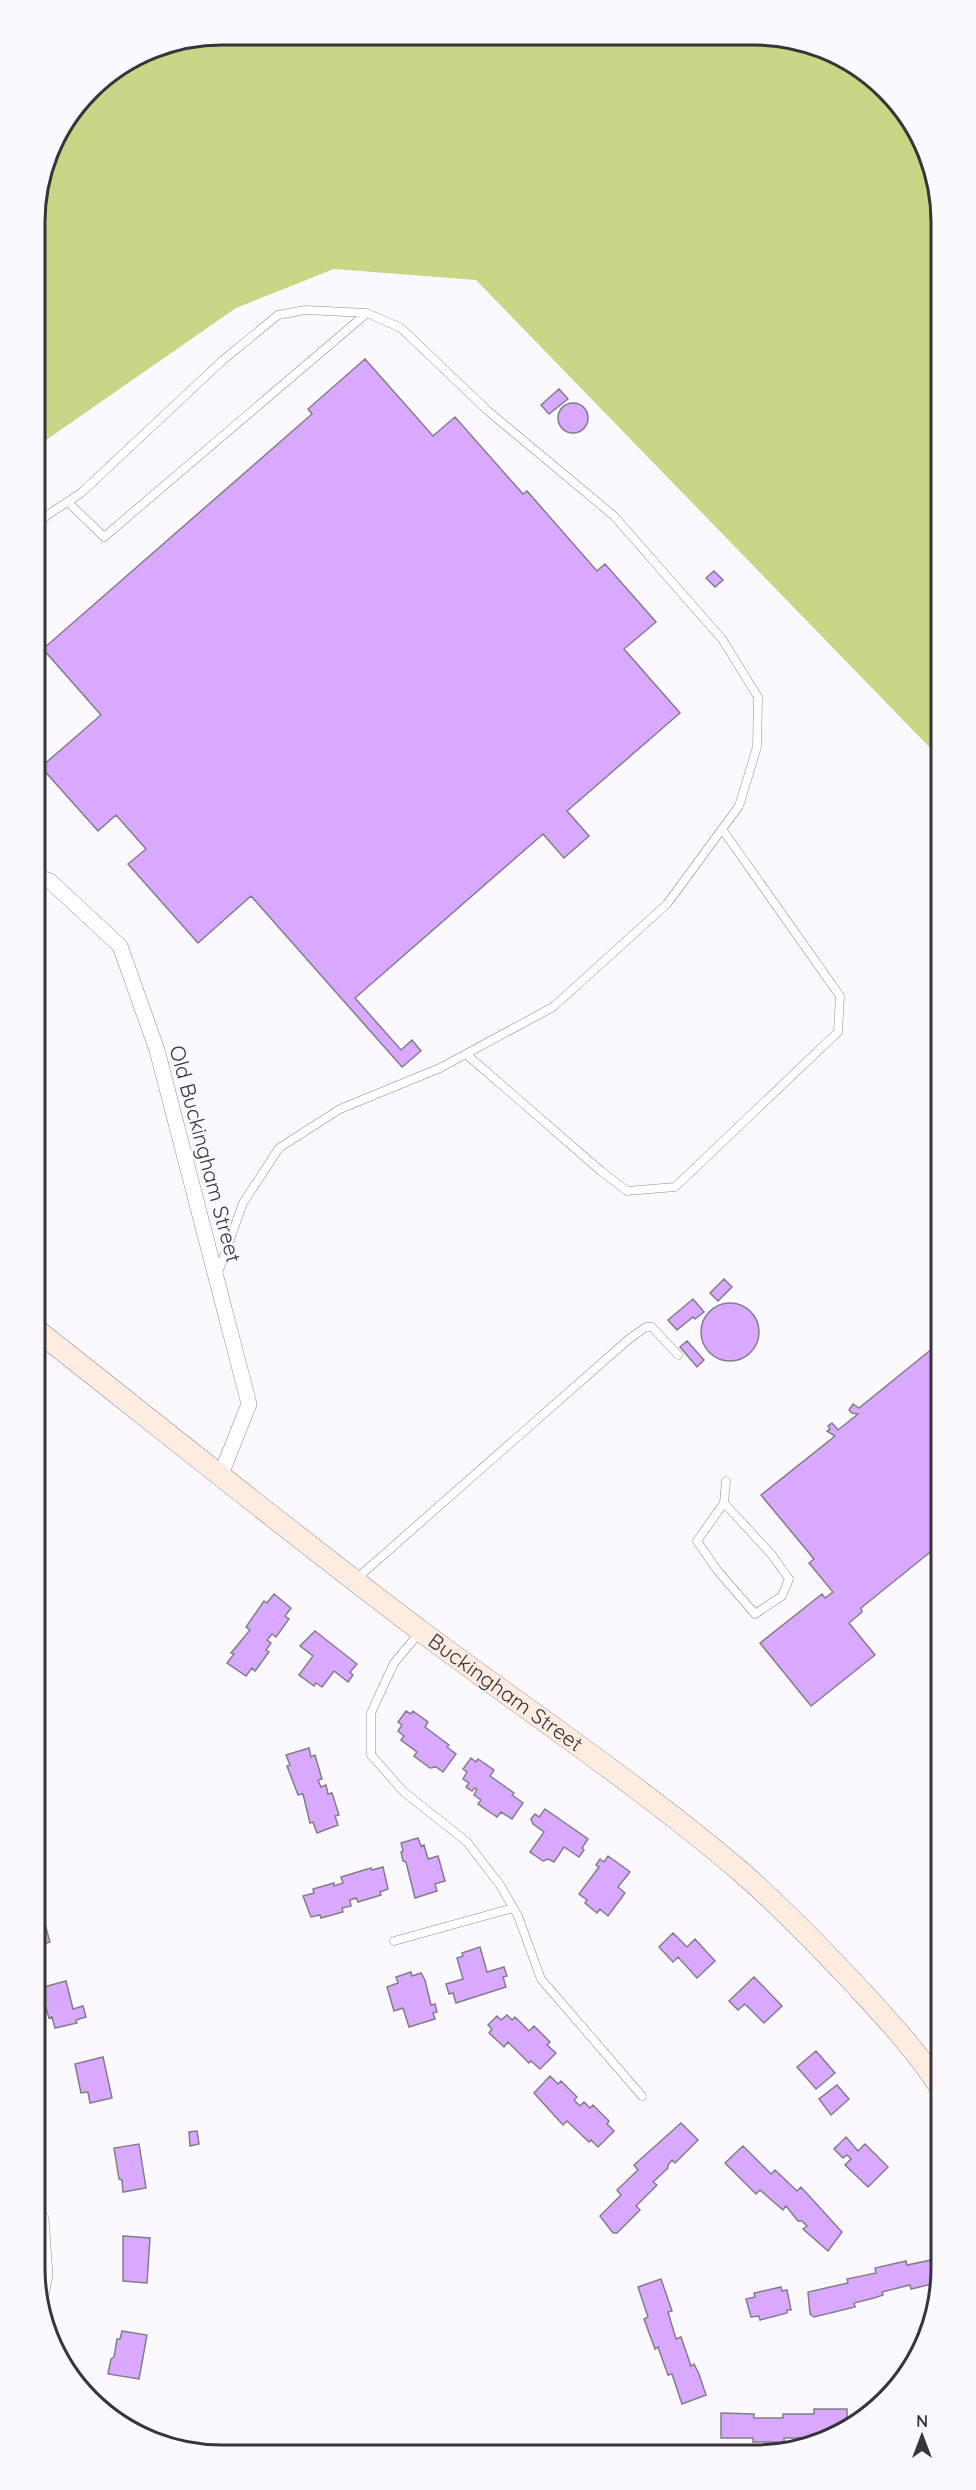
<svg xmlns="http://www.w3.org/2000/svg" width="976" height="2490" viewBox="0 0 976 2490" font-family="Quicksand,sans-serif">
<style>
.green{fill:#cad585}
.building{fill:#d8a9ff;stroke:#827d87;stroke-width:1.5}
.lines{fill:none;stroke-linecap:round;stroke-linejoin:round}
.service-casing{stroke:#8f8a94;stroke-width:9}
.minor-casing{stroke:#8f8a94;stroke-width:16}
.secondary-casing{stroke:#8f8a94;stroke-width:22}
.service{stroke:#fff;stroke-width:8}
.minor{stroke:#fff;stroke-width:15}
.secondary{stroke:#feece0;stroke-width:21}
.labels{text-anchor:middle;stroke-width:5;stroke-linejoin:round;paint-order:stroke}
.street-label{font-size:21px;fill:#373539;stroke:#fcf9fe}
.rim{fill:none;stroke:#373539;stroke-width:3}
</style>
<rect width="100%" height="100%" fill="#fcf9fe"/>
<path class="green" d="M222,35L790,38L837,54L886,89L935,174L937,755L476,280L334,269L236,308L36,447L35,210L54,139L98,81L151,49Z"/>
<path class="building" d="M365,359L433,436L455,417L523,494L527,491L597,571L605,564L656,622L624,649L680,713L567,811L589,836L564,858L543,834L355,998L401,1050L412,1040L421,1051L402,1067L251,896L198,943L128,864L146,849L116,815L98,831L41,767L101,715L43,649L312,414L308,409Z
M559,389L568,399L549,414L541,405Z
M558 418a15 15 0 1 1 30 0a15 15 0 1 1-30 0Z
M714,571L723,580L715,587L706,578Z
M724,1279L732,1287L718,1301L710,1293Z
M693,1299L704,1312L695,1319L693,1317L677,1330L668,1320Z
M701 1332a29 29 0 1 1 58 0a29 29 0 1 1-58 0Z
M687,1341L704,1360L697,1367L680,1347Z
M938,1344L939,1545L861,1608L862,1612L849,1623L875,1655L811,1706L760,1643L822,1594L825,1598L833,1592L809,1563L814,1559L761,1495L835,1436L827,1431L830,1429L828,1426L832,1423L838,1430L858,1414L852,1413L849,1410L853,1404L859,1408Z
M274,1594L291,1608L285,1616L289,1619L276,1637L272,1634L267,1640L271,1643L266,1650L269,1652L255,1671L252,1668L246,1676L227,1663L234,1654L231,1653L250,1630L246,1627L264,1601L267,1603Z
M315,1631L357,1664L350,1672L353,1675L348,1682L334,1671L322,1687L316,1683L314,1686L299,1675L313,1656L300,1646Z
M406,1711L411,1714L413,1711L428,1722L425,1727L449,1745L447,1747L456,1754L443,1772L436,1767L430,1768L414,1756L417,1752L401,1740L404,1736L398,1731L402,1725L398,1722Z
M309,1748L311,1757L315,1755L322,1779L318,1780L321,1787L326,1785L328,1794L332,1793L339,1815L335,1816L338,1825L317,1833L313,1822L310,1823L303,1794L298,1795L287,1766L290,1765L286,1755Z
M471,1758L476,1762L478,1759L494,1770L490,1776L514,1793L512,1795L523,1803L512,1819L501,1812L497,1817L478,1804L481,1800L474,1795L477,1789L475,1788L472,1791L466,1787L469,1783L463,1779L467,1772L463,1769Z
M545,1809L588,1839L582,1848L584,1850L579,1857L564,1847L554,1862L548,1859L543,1861L530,1852L544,1832L533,1824L531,1819L535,1814L539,1817Z
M418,1838L421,1846L424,1845L428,1859L438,1856L445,1881L435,1884L437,1891L415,1898L406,1862L403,1861L401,1852L403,1851L401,1843Z
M608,1856L630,1872L618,1887L625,1893L608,1916L600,1909L597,1913L585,1903L587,1900L579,1894L599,1867L596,1865L600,1859L604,1862Z
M383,1867L388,1889L380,1892L381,1895L358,1902L356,1898L350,1900L351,1906L342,1908L343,1912L321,1918L320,1915L311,1917L303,1896L314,1893L313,1889L334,1883V1886L343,1883L341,1877L371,1868L372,1870Z
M40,1906L50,1942L40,1945Z
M673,1933L687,1947L695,1939L715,1961L697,1978L678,1957L673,1962L659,1947Z
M480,1947L487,1972L504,1967L507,1976L503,1977L506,1987L456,2003L453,1993L449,1994L446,1984L463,1979L457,1958L463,1956L462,1953Z
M411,1972L412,1976L421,1973L425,1980L431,2005L435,2004L437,2012L433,2013L435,2019L409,2027L403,2008L394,2011L387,1987L398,1983L396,1977Z
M754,1977L782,2006L764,2023L745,2004L738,2010L729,2001Z
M66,1981L73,2009L83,2006L86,2017L76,2020L77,2023L55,2028L52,2017L49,2018L40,1988Z
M507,2015L512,2020L515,2017L529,2031L534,2026L550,2042L547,2045L556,2053L540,2069L531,2061L529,2063L508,2042L504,2047L489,2033L492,2029L488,2025L497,2016L501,2020Z
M816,2051L835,2073L816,2089L797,2067Z
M103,2057L112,2098L90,2103L88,2092L81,2093L75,2064Z
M550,2076L558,2084L561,2081L577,2097L574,2100L580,2106L584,2102L590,2108L593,2105L609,2121L607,2124L614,2131L598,2147L591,2140L589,2142L567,2121L563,2125L534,2093Z
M837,2085L849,2099L831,2115L819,2099Z
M681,2123L698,2140L675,2163L672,2160L668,2165V2168L653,2182L657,2185L636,2206L640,2210L617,2233H613L600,2216L621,2195L617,2190L638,2170L634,2165Z
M197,2131L199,2144L190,2146L189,2132Z
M846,2137L858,2151L865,2144L888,2167L868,2187L845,2165L851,2159L847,2155L843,2158L834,2149Z
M139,2144L146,2188L123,2192L122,2180L119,2179L114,2148Z
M743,2146L771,2174L775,2170L797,2191L801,2187L842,2232L828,2251L803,2229L807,2226L802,2221H798L786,2206L783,2210L760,2190L756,2194L725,2163Z
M123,2236L150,2238L147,2283L123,2281Z
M936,2259L940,2282L911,2289L910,2285L882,2292L883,2295L874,2298L854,2303L855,2307L814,2317L810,2314L808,2292L848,2283L847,2279L876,2273L875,2268L906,2261L907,2265Z
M661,2279L672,2311L668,2312L676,2339L681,2337L691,2366L694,2364L699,2374L706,2395L682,2404L672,2374L668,2375L658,2347L655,2349L644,2319L648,2317L638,2287Z
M781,2287L782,2291L787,2290L791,2310H787V2313L760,2320L759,2316L751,2317L746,2299L755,2297L754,2293Z
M122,2331L147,2335L139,2379L108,2374L111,2359L114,2357L117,2339H120Z
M814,2409H847V2429L837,2433L814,2434V2438H784V2442H753V2438H721V2413L754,2414V2418H783V2414H814Z"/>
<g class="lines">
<defs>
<path id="service" d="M68,502L104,537L367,313
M36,530L46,516L81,493L223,360L278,315L305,310L367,313L401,328L488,411L614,516L722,639L758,697L757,747L739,806L667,904L553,1007L440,1068L340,1109L279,1148L243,1203L218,1273
M466,1054L601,1171L627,1191L675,1187L838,1032L840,996L722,829
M724,1503L697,1541L717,1570L755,1614L782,1596L789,1579L772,1555L724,1503L726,1481
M356,1579L629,1339L646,1327H652L678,1355
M420,1632L394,1663L371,1713V1755L404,1792L467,1842L500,1885L518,1916L541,1979L642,2096
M394,1941L513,1908"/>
<path id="minor" d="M37,877L50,881L120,946L157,1050L249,1404L220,1477
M41,2218L45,2275L41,2295"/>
<g id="secondary">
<path id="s1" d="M38,1331C166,1432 292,1534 422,1632C528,1711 639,1785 740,1871C779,1905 815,1942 850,1979C882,2014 916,2049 941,2089"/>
</g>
</defs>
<use href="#service" class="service-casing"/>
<use href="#minor" class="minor-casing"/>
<use href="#secondary" class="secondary-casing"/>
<use href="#service" class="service"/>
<use href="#minor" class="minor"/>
<use href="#secondary" class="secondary"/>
</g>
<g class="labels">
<g class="street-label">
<text transform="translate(205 1154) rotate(75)" y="7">Old Buckingham Street</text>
<text dy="7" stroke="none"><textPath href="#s1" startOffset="591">Buckingham Street</textPath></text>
</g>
</g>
<path d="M0 0H976V2490H0ZM222 45H754A177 177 0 0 1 931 222V2268A177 177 0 0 1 754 2445H222A177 177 0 0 1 45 2268V222A177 177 0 0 1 222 45Z" fill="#fcf9fe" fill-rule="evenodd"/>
<path class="rim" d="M222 45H754A177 177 0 0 1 931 222V2268A177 177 0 0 1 754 2445H222A177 177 0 0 1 45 2268V222A177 177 0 0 1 222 45Z"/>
<g transform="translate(922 2436)" stroke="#fcf9fe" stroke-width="4.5" paint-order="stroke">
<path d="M0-4.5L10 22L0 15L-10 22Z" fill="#373539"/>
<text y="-9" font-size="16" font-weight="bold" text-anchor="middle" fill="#373539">N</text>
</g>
</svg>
